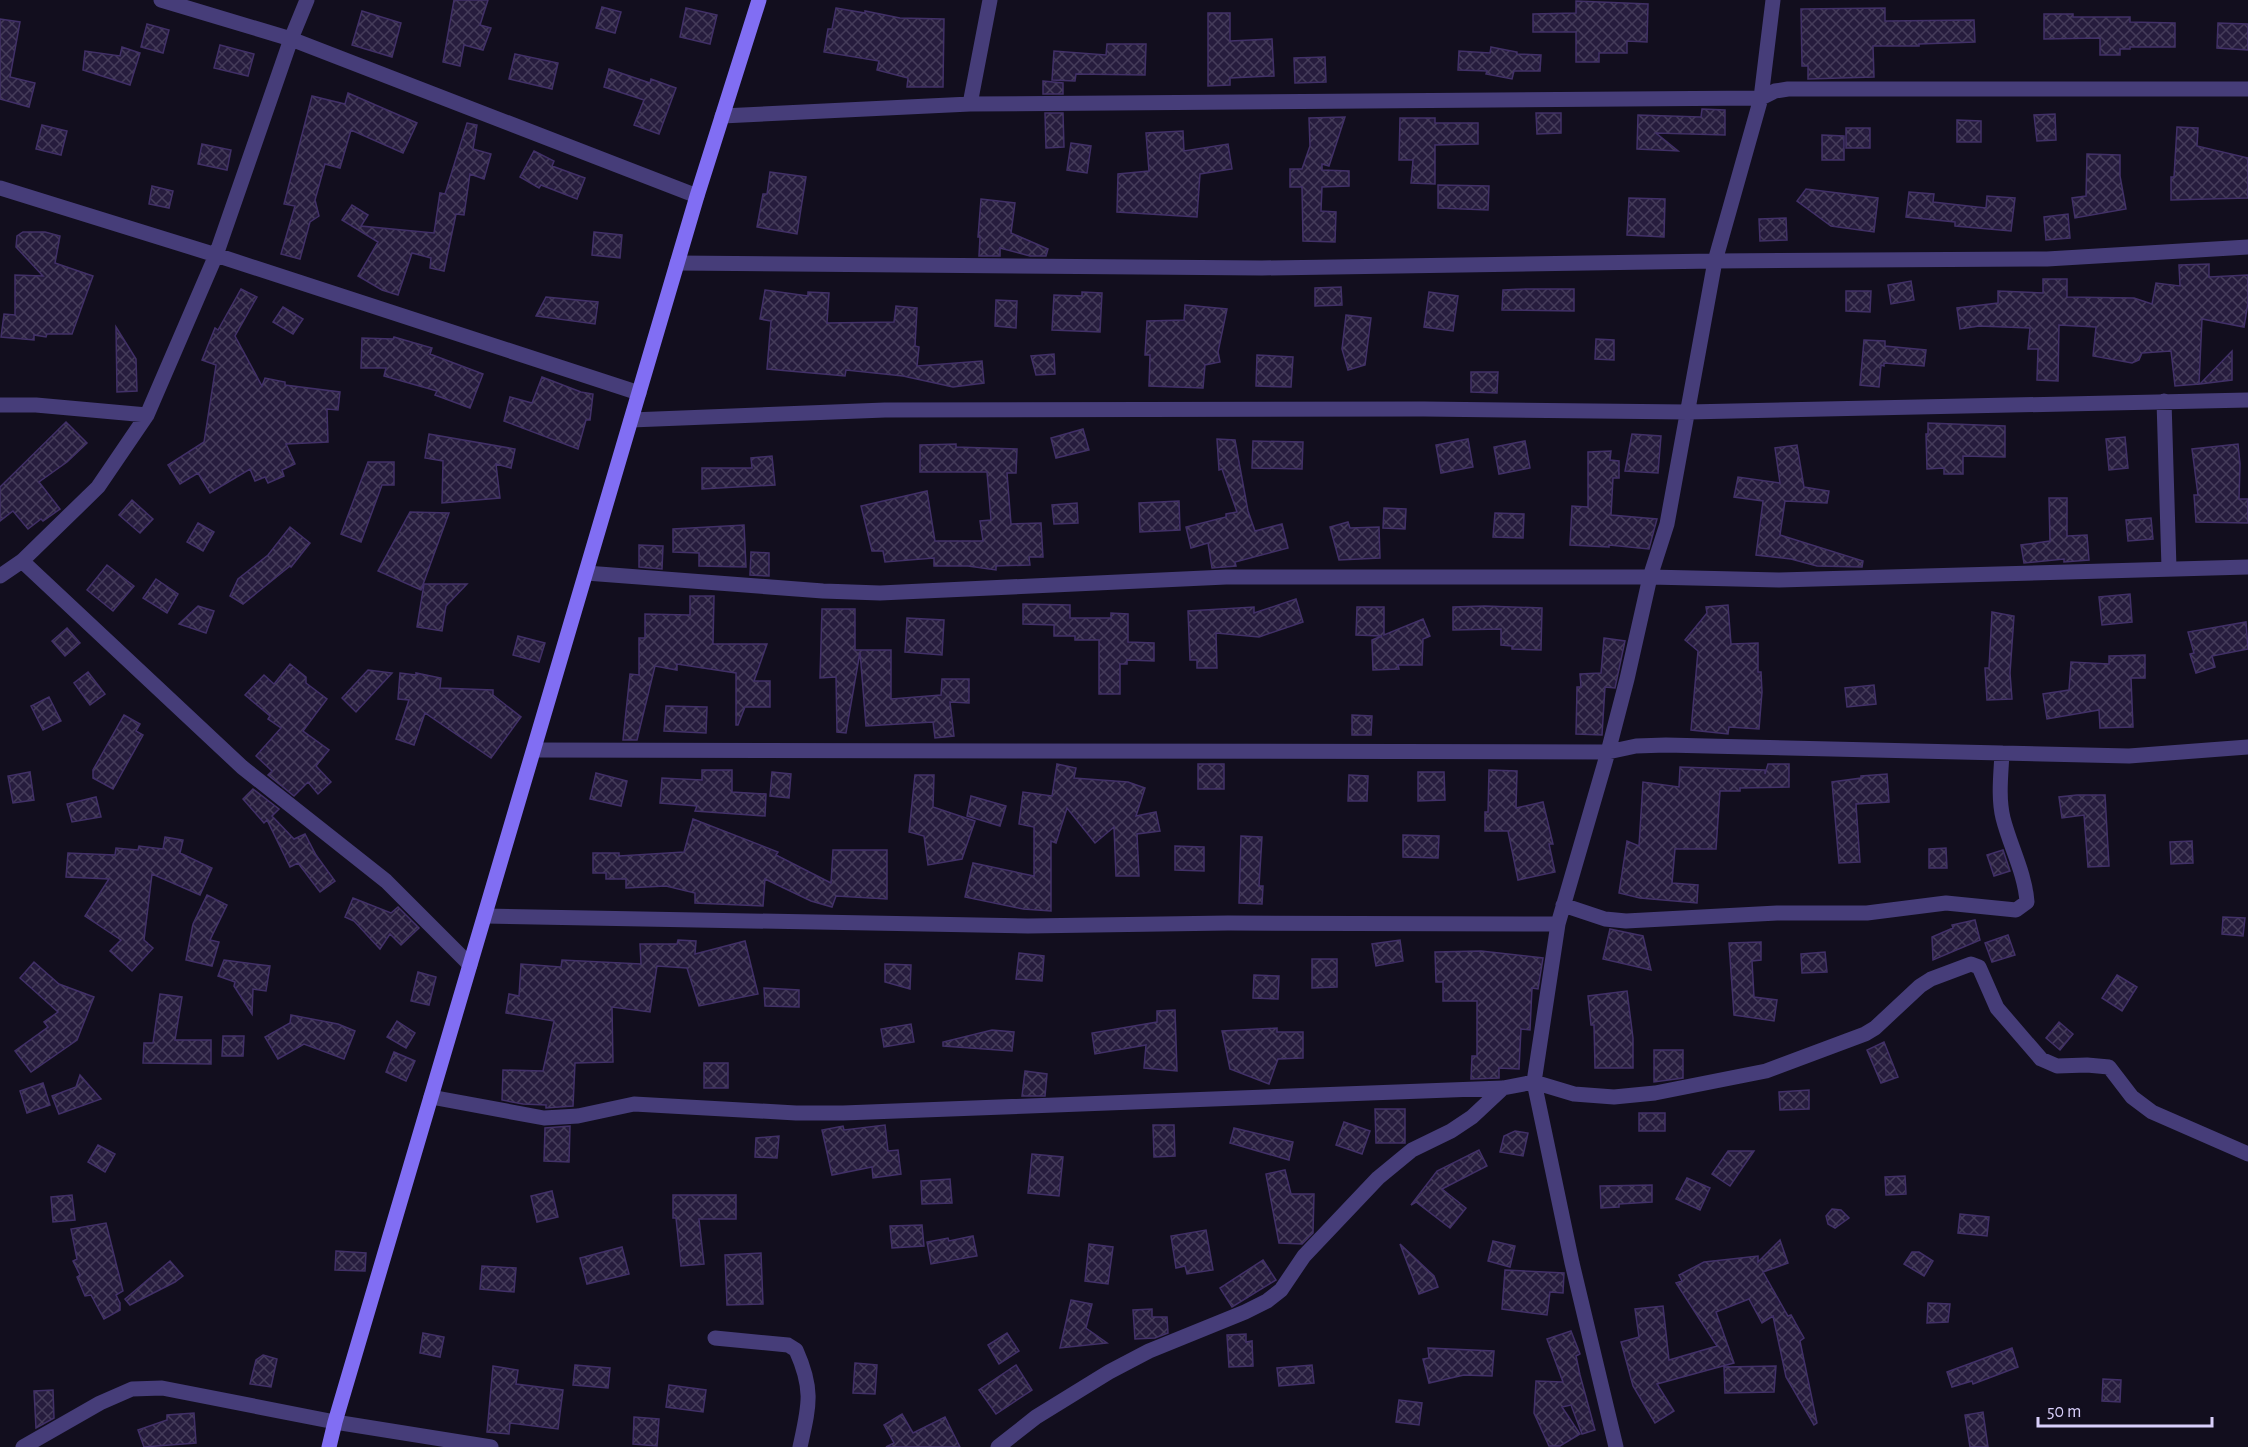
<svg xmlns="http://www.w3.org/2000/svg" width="2248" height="1447" viewBox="0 0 2248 1447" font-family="'Alegreya Sans',sans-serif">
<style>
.building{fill:url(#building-cross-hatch);stroke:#413067;stroke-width:1.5}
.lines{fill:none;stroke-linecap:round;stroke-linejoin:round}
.street{stroke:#463d79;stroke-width:15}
.secondary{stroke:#816ef3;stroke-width:15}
</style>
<defs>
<pattern id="building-cross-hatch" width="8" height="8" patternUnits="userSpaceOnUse" patternTransform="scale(1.5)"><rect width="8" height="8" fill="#261c3d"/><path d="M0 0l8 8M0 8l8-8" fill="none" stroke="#453c5a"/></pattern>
</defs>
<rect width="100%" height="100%" fill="#120e1e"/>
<path class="building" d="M454,0H488L480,25L491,28L483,50L464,45L460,66L443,62Z
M1576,1L1648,4L1647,42L1627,41V53H1599V62H1576V32H1533V14L1576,13Z
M602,7L621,12L615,33L596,28Z
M686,8L717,15L710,44L680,37Z
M836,8L865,13V11L900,18L944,19L943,87H907L908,78L877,70L879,61L824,52L828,29H832Z
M1885,8V21L1974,20L1975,42L1919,44V46H1873L1874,77L1808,79V66H1802L1801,9Z
M362,11L401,23L392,57L352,45Z
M1208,13H1230V41L1272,39L1274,76L1230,78V85L1208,86Z
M2044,14H2073V17H2130V22L2175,23V47H2130V49H2120V55H2100V38L2044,39Z
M0,19L20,22L10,77L35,83L29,107L0,99Z
M2218,23L2248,24V50L2217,48Z
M147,24L169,30L163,53L141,47Z
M1107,44H1146L1145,75L1076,74L1075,81L1052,80L1054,51L1106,55Z
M220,45L254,54L248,76L214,68Z
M122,47L140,53L130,85L83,70L85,51L120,56Z
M1491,47L1517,52V54L1541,55L1540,71H1514L1512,79L1486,74L1487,71L1458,70L1459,51L1490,53Z
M515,54L558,63L552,89L509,79Z
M1325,57L1326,82L1295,83L1294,58Z
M609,69L650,83L651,79L676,88L659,134L634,125L644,100L604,87Z
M1043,81L1063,83V94H1043Z
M348,93L417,123L403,153L351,130L340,168L325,164L315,200L319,216L310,222L300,259L281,254L295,206L284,204L312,96L345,104Z
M1702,109L1725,110V135L1656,133L1678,151L1637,149L1638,115L1701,117Z
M1045,113H1063L1064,147L1046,148Z
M1536,113H1561V133L1537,134Z
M2055,114L2056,140L2037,141L2034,115Z
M1345,117L1329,166L1322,164V170L1349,171V186L1322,187L1321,211L1336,212L1335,242L1303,241L1302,187H1290V169H1302L1310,146L1309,118Z
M1400,118H1435V123H1478V144L1435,145V184L1411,183L1413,160H1399Z
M1957,120L1981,121V142H1957Z
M467,123L477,125L473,149L491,154L484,179L470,174L464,215L456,214L444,271L430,268L431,258L412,253L398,295L382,290L358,276L378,242L342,220L352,205L368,215L361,226L434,233L440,193L445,194Z
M42,125L67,131L61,155L36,149Z
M2177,127L2198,128L2197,146L2248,158V198L2171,200V177H2174Z
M1846,128H1870V148H1846Z
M1183,131L1184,151L1228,144L1232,169L1200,174L1197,217L1117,212L1118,174L1149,171L1146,133Z
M1822,135L1844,136V160H1822Z
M1071,143L1091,146L1087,173L1067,170Z
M202,144L231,150L227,170L198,164Z
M534,151L554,161L552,166L585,178L577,199L541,185L539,188L520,177Z
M2087,154L2120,155V176L2126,209L2075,218L2072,198L2086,196Z
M770,172L806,177L797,234L757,227L763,194H767Z
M1438,185L1489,186L1488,210L1438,208Z
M152,186L173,191L169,208L149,204Z
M1806,189L1878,198L1874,232L1831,226L1797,201Z
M1909,192L1934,194L1933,202L1986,208L1987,196L2015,198L2011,231L1955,226V222L1906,217Z
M1629,198L1665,199L1664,237L1627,235Z
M981,199L1015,203L1011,233L1048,249L1046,256H1030L1000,248V256H979L980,237H978Z
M2068,214L2070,238L2046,240L2044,217Z
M1786,218L1787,240L1760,241L1759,219Z
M23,232H45L60,236L55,263L93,276L72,334H47L46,337L34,335V340L1,337L4,314L15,315V275L43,276L16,247L17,236Z
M594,232L622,235L620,258L592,255Z
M2209,264V277L2248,275V303L2244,327L2202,319L2199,384L2175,386L2171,351L2142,353L2139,360L2132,363L2093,356L2096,327L2059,325L2058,381L2037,380L2038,349H2028L2030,328L1979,326L1960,329L1957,308L1998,303V291L2043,293V279H2067V297L2134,298L2152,304L2156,283L2180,286L2179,265Z
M1911,281L1914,300L1891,304L1888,285Z
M1341,287L1342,305L1315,306V288Z
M241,289L257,297L235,336L262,386L265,378L285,382V385L340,392L338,410L327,409L328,442L286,444L295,464L282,470L284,476L268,483L265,477L255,481L250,469L210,493L198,473L180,484L168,465L204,442L216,365L202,360L215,328L218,330Z
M1526,289H1574V311L1502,310L1503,290Z
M765,290L808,296V292L829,293L827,323L894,322L896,306L917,308L915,346L919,347L917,366L982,361L984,383L953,387L903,376L846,370L845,376L767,369L771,321L760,319Z
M1846,291H1871L1870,312L1846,311Z
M1082,292L1102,293L1100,332L1052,330L1054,295L1082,296Z
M1429,292L1458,296L1453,331L1424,327Z
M546,297L598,302L595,324L536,316Z
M996,300L1017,301L1016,328L995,326Z
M1185,305L1227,309L1218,352L1220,362L1205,365L1203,388L1149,386L1150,355H1145L1147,321L1184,320Z
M283,307L303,319L293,334L273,322Z
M1346,315L1371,318L1365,365L1348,370L1342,349Z
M116,327L136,359L137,391L117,392Z
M394,337L432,348L430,354L483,374L470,408L435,395L437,391L384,376L386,368H361L362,338L393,339Z
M1596,339L1614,340V360L1595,359Z
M1864,340L1885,341V346L1926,350L1924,366L1884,363V366L1881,365L1879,387L1860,385Z
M2232,351V380L2200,384Z
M1054,354L1055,374L1036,375L1031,356Z
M1257,355L1293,357L1291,387L1256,386Z
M1471,372H1498L1497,393L1471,392Z
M542,377L581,392L593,394L590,420H586L578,449L504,421L510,397L532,403Z
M66,422L87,443L67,462L39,482L60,509L43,521L41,519L28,529L13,511L0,521V487Z
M1928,423L2005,426V457L1963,456V474H1944V468L1927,469L1926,434H1928Z
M1083,429L1089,450L1056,458L1051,438Z
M429,434L515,449L511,468L496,464L500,498L442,503L443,461L425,458Z
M1632,434L1661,436L1658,473L1625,471Z
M2125,437L2128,468L2109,470L2106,439Z
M1217,439L1235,440L1248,511L1255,531L1282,524L1288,548L1235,562L1236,566L1212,568L1208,543L1191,548L1186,527L1226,517V514L1237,512L1222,469L1219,470Z
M1468,439L1473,467L1441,473L1436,445Z
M1253,441L1303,442L1302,469L1252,468Z
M1525,441L1530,468L1499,474L1494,447Z
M956,444V447L1017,449L1016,473H1007L1011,524L1041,523L1043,557H1029L1030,565L996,566V570L968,566H934V558L885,562L883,551H872L861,506L927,491L935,541H983L980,521L991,520L987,472H920V445Z
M2238,444L2240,464L2239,499H2248V523L2196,522L2194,495H2198L2192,449Z
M1797,445L1804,487L1829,491L1827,503L1785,501L1780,535L1863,561L1862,567L1817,566L1791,559L1756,555L1763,501L1734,497L1738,477L1780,483L1775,448Z
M1611,451L1610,460L1619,461V478H1613L1611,515L1657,519L1649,549L1609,545V547L1570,545L1572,506L1588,507V452Z
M772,456L775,485L702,489V468H752L751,458Z
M368,462H394V485H382L361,542L341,534Z
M2049,498H2067V536L2087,535L2089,560L2064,562V559L2024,563L2021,545L2050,541Z
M132,500L153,519L140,533L119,515Z
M1179,501L1180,530L1140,532L1139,503Z
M1077,503L1078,523L1054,524L1052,505Z
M1384,508L1406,509L1405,529L1383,528Z
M410,512L449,513L421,590L378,571Z
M1495,513L1524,514L1523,538L1493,537Z
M2151,518L2153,539L2128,541L2126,520Z
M1348,522L1350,528L1379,527L1380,558L1339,560L1330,527Z
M198,523L214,532L203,551L187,542Z
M744,525L746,567L699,566V553L673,552V529Z
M290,527L310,543L291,567L290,566L243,604L230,596L238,579L268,555Z
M639,545L663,546L662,569L639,567Z
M751,552L769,553V576L750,575Z
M107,565L134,586L113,611L87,590Z
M156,579L178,594L167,613L143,598Z
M424,584H467L446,606L442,631L417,627Z
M2130,594L2132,622L2102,625L2099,597Z
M690,596H714L713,644H767L754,681H770V707H745L738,725H736V673L677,664V670L655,666L637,740H623L630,674L639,675V638H645V614L690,615Z
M1296,599L1303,622L1259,637L1216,633L1217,668H1197V660H1190L1188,611L1254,607V613Z
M1023,604L1070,605V618H1111V613L1128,614V642L1154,643V661L1127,660V664H1120V694H1099V640H1075V636H1054V625L1023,624Z
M1728,605L1731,644L1758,643V672H1761L1762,692L1759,729L1729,727L1728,734L1691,730L1698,651L1685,640L1707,613L1706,607Z
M198,606L214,611L206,633L179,624Z
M1485,606L1542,608L1541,650L1512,649V646L1501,645V629L1453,630V607Z
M1357,607H1384V635L1423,619L1430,636L1423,639L1422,665H1398L1399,669L1373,670L1372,640L1382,636L1356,635Z
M822,609H855V650H891V699L941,695L942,679H969V703L950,702L954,736L935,738L933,722L866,726L860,652L846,733L837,732L836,677L820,678Z
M1992,612L2014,616L2010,673L2012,699L1987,700L1985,668H1989Z
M907,618L944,620L942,655L905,652Z
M2246,622L2248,649L2212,656L2215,667L2196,673L2190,654L2194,653L2188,632Z
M67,628L80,643L65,656L52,641Z
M518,636L545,643L539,662L513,655Z
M1604,638L1625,641L1615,688L1605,687L1602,735L1576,734L1577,687H1581L1580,674L1601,673Z
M2145,655V678H2131L2133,727L2100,728L2099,710L2047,719L2043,694L2069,690L2071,662L2109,664V656Z
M290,664L306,677V683L327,699L303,731L329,750L316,766L331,782L318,794L308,782L294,796L268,775L272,771L256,756L281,728L268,719L270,716L245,695L264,675L274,684Z
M368,670L392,673L356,712L342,698Z
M88,672L105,694L90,705L74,683Z
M400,673L416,675V673L441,678L440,688L493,690V695L521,717L491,758L425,713L414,745L396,739L409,700L398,699Z
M1874,685L1876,704L1847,707L1845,688Z
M49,697L61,721L43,730L31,706Z
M666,706L707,707L706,733L664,731Z
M124,715L140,724L136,731L143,735L113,789L93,778V770Z
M1352,715L1372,716L1371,735H1352Z
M1057,764L1076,768L1074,778L1128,782L1145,788L1136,816L1156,812L1160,831L1137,834L1139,876H1116L1114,827L1095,843L1067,808L1056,843L1051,841V911L1023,909L965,897L973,863L1034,876V827L1019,824L1023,792L1052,796Z
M1198,764H1224V789H1198Z
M1768,764H1789V787L1740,788V791H1720L1716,849H1675L1672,883L1698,885L1697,903L1640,898L1619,893L1627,841L1639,846L1643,782L1679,787L1680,767L1765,770V774Z
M702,770H732V792L766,794L765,816L695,811L697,806L660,803L662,778L702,780Z
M1489,770L1517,771L1516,808L1543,802L1553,844H1549L1555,872L1518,880L1508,831H1485V812H1488Z
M30,772L34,800L13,803L8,776Z
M772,772L791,774L789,798L770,796Z
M1418,772H1444L1445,800L1418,801Z
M596,773L627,781L621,806L590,799Z
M1887,774L1889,802L1856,804L1860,862L1839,863L1832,782L1861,778V776Z
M915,775H934L933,807L975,821L962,859L928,865L924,836L909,832Z
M1349,775L1368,776L1367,801H1348Z
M253,789L279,809L272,816L294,839L305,834L316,855L335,881L320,892L298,863L290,867L267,820L264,823L243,799Z
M2077,795H2105L2109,866L2088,867L2084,815L2062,818L2059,797Z
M971,796L1006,806L1000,826L967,816Z
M96,797L101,817L72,822L67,804Z
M693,819L778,852L776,855L831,883L833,850H887V899L836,896L832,907L811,901L765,879L763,906L695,903V893L666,886L626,888V879H606V873H593V853H619V856L684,852Z
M1403,835L1439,836L1438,858L1403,857Z
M1241,836L1262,837L1259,886H1263L1262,904L1239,903Z
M165,837L183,840L180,853L212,868L200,895L152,874L144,940L153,948L132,971L110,951L121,940L85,916L109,879L66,877L68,853L115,855L116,848L138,850L139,846L163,849Z
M2192,841L2193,863L2171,864L2170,842Z
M1175,846L1204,847V871L1175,870Z
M1946,848L1947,868H1929V849Z
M2003,850L2010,871L1994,876L1987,855Z
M207,895L227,905L210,940L219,942L212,966L186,960L193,924Z
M353,898L391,913L398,907L419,928L401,945L390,934L380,949L354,921L345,917Z
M2223,917L2245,918L2243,936L2222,934Z
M1975,920L1980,940L1933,960L1932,937L1953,928L1952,925Z
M1610,929L1643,936L1651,970L1603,959Z
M2008,935L2015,955L1992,962L1985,943Z
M678,940L696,941L695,954L745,941L758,994L699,1006L687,968L657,966L650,1012L612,1007L613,1062L575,1063L573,1106L546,1108V1105L523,1104L502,1100L503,1070L543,1071L554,1021L506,1013L509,994L519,996L521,964L561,967L562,960L641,964L640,944H677Z
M1400,940L1403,961L1376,966L1372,944Z
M1761,942V960L1752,961L1754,997L1777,1000L1774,1021L1734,1015L1729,943Z
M1481,951L1543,958L1538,989L1532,988L1530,1030L1521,1029L1519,1069L1499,1068V1078L1471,1079L1472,1056H1477V1001H1443V982H1436L1435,952Z
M1825,952L1827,972L1802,973L1801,954Z
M1019,953L1044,956L1042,981L1016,979Z
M1312,959H1337V987L1312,988Z
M224,960L270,966L266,991L253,989L252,1014L234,986L235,982L218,976Z
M34,962L59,984L94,997L77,1040L31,1072L15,1051L48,1027L44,1022L58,1012L20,978Z
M885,964L911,965L910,989L885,982Z
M418,972L436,977L429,1005L411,1001Z
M1254,975L1279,976L1278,999L1253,998Z
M2117,975L2137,987L2122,1011L2102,998Z
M764,988L799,990V1007L765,1006Z
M1627,991L1633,1038V1068H1595L1594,1025H1591L1588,996Z
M160,994L182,997L175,1040H211V1064L143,1063L144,1043H153Z
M1175,1010L1177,1071L1144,1068L1146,1045L1095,1054L1092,1033L1157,1022V1011Z
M291,1015L338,1024L355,1031L344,1059L304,1044L278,1059L265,1037L290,1023Z
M397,1021L415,1033L406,1048L387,1037Z
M2059,1022L2073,1034L2060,1050L2046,1038Z
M911,1024L914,1042L884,1047L881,1029Z
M1277,1028V1032H1303V1058L1278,1059L1269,1084L1230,1069L1222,1031Z
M992,1030L1014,1032L1012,1051L943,1046V1042Z
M223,1036H244L243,1056H222Z
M1884,1042L1898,1077L1881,1083L1867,1050Z
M1654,1050H1683V1078L1654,1082Z
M394,1052L415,1061L406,1081L386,1072Z
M704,1063H728V1088H704Z
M1025,1071L1047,1074L1045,1096H1022Z
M80,1075L101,1099L59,1114L52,1096L76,1087Z
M43,1083L50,1105L27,1113L20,1091Z
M1809,1090V1109L1780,1110L1779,1092Z
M1375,1109H1405V1143H1376Z
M1639,1113H1665V1131H1639Z
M1344,1122L1370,1131L1362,1154L1336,1145Z
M885,1125L888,1151L898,1150L901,1174L873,1178L872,1167L832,1175L822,1130L843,1126L844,1130Z
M1153,1125H1174L1175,1156L1154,1157Z
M570,1126L569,1162L544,1161L545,1128Z
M1234,1128L1293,1142L1289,1160L1230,1143Z
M1515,1131L1528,1133L1523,1156L1500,1152L1504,1136Z
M779,1136L777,1158L755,1157L756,1138Z
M98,1145L115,1154L105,1172L88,1162Z
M1479,1150L1487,1166L1442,1189L1466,1208L1450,1228L1416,1202L1411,1205L1437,1171Z
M1728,1151H1754L1730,1186L1712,1174Z
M1032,1154L1063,1157L1059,1196L1028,1193Z
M1285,1170L1291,1194H1314L1313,1233L1302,1244L1279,1243L1266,1174Z
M1905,1176L1906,1194L1886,1195L1885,1177Z
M1687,1178L1710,1188L1700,1210L1676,1199Z
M950,1179L952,1203L922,1204L921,1181Z
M1652,1185V1202L1619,1204V1207L1601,1208L1600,1186Z
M552,1191L558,1217L537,1222L531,1196Z
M72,1195L75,1220L53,1222L51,1197Z
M673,1195H736V1219H699L704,1264L681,1266L676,1218H673Z
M1832,1209L1841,1210L1849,1218L1835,1228L1828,1224L1826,1216Z
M1960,1214L1989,1217L1987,1236L1958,1233Z
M106,1223L123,1291L116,1295L120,1303V1310L104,1319L91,1295L85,1296L77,1277L80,1275L73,1261L77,1259L71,1229Z
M922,1225L924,1246L892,1248L890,1226Z
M1206,1230L1213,1270L1187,1274L1185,1266L1176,1268L1171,1236Z
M973,1236L977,1256L931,1264L927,1242L948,1238L949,1241Z
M1780,1240L1788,1263L1763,1272L1788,1316L1791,1315L1804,1338L1800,1341L1817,1423L1814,1425L1786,1377L1773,1316L1762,1323L1749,1299L1716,1312L1734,1363L1657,1384L1674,1411L1655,1423L1633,1386L1621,1342L1639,1337L1635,1309L1663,1306L1669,1360L1717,1346L1676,1283L1682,1281L1679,1275L1704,1262L1758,1256V1262Z
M1493,1241L1515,1246L1510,1267L1488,1261Z
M1089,1244L1113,1247L1108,1284L1085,1281Z
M1400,1244L1434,1276L1438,1287L1419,1294Z
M622,1247L629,1274L587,1284L580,1258Z
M336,1251L366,1253L365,1271L335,1270Z
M1912,1252H1919L1933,1261L1924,1276L1904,1264Z
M761,1253L763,1304L727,1305L725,1255Z
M1263,1260L1276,1280L1232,1307L1220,1288Z
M170,1261L183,1276L175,1282L130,1305L125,1299Z
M482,1266L516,1268L514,1292L480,1289Z
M1505,1270L1564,1273L1563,1293L1550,1292L1547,1315L1502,1309Z
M1071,1300L1092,1304L1086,1328L1107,1343L1060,1348Z
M1928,1303L1950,1304L1948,1322L1927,1323Z
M1152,1309V1317H1167L1168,1333L1155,1338L1135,1339L1133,1310Z
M1571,1331L1580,1354L1576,1356L1580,1375L1595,1430L1582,1434L1571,1405L1562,1407L1580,1434L1560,1446H1549L1534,1413L1536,1381L1563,1382L1547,1339Z
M423,1333L444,1337L440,1357L420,1353Z
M1007,1333L1019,1351L999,1364L988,1345Z
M1246,1334V1342L1252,1341L1253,1366L1229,1367L1227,1335Z
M1428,1348L1494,1351L1492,1376L1464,1375L1429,1383L1423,1359L1429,1358Z
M2012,1348L2018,1367L1973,1384L1972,1381L1952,1387L1947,1372Z
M263,1355L277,1359L271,1387L250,1384L256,1360Z
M855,1363L877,1365L875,1394L853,1393Z
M575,1365L610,1368L608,1388L573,1385Z
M1016,1365L1032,1390L996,1414L979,1390Z
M1312,1365L1314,1383L1279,1386L1277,1368Z
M493,1366L518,1370L516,1384L563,1390L558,1429L510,1423L509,1434L487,1432Z
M1776,1366L1774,1392L1725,1393L1724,1367Z
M2103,1379L2121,1380L2120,1402L2102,1401Z
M669,1385L706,1390L703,1412L666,1407Z
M53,1390L54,1418L36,1428L34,1391Z
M1399,1400L1422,1403L1419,1425L1396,1422Z
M1983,1412L1988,1447H1970L1965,1415Z
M194,1413L196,1443L144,1447L138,1430L167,1420V1415Z
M902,1414L913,1433L945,1417L960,1447H886L894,1443L884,1425Z
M634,1417L659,1419L657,1446L633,1444Z"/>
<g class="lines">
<path class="street" d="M161,0L291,39L697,196
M970,104L990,0
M722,116L970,104L1761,98L1775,91L1788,89H2248
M0,188L216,255L639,393
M677,263L1262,268L1715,261L2047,259L2248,247
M2164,401L2169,568
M0,405H36L147,415
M631,420L885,410L1424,409L1688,412L2248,400
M22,561L242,767L386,881L470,965
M586,573L823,591L880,593L1226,577H1650L1779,580L2248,567
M0,576L22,561L98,487L147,415L216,255L291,39L307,0
M534,750L1608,752L1636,746L1666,745L2129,756L2248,747
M1563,905L1605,919L1626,921L1777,913H1867L1946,903L2016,910L2027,902C2025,873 2010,846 2003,818C1998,797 2001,774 2002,753
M485,916L1028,926L1228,923L1558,924
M431,1097L544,1118L578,1116L634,1104L796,1113H843L1503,1088L1534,1082L1574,1094L1614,1097L1655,1093L1766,1071L1865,1034L1875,1028L1920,986L1931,979L1971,964L1979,967L1997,1008L2041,1059L2057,1066L2087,1065L2109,1067L2132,1097L2152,1112L2248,1154
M715,1338L788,1345L796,1350C814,1390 809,1406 800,1447
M23,1447L100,1403L132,1389L162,1388L335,1422L491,1447
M998,1447L1036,1417L1109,1372L1149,1351L1245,1312L1267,1301L1281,1290L1304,1256L1378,1178L1412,1150L1451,1131L1472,1117L1503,1088
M1616,1447L1572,1263L1534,1082L1558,924L1608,752L1627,679L1650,577L1667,524L1715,261L1761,98L1773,0"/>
<path class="secondary" d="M329,1447L335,1422L697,196L759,0"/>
</g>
<path d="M2038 1417v9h174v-9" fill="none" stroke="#d9cffb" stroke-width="3"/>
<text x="2047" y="1417" font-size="18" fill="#d9cffb" stroke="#120e1e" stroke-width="4.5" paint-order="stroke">50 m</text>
</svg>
